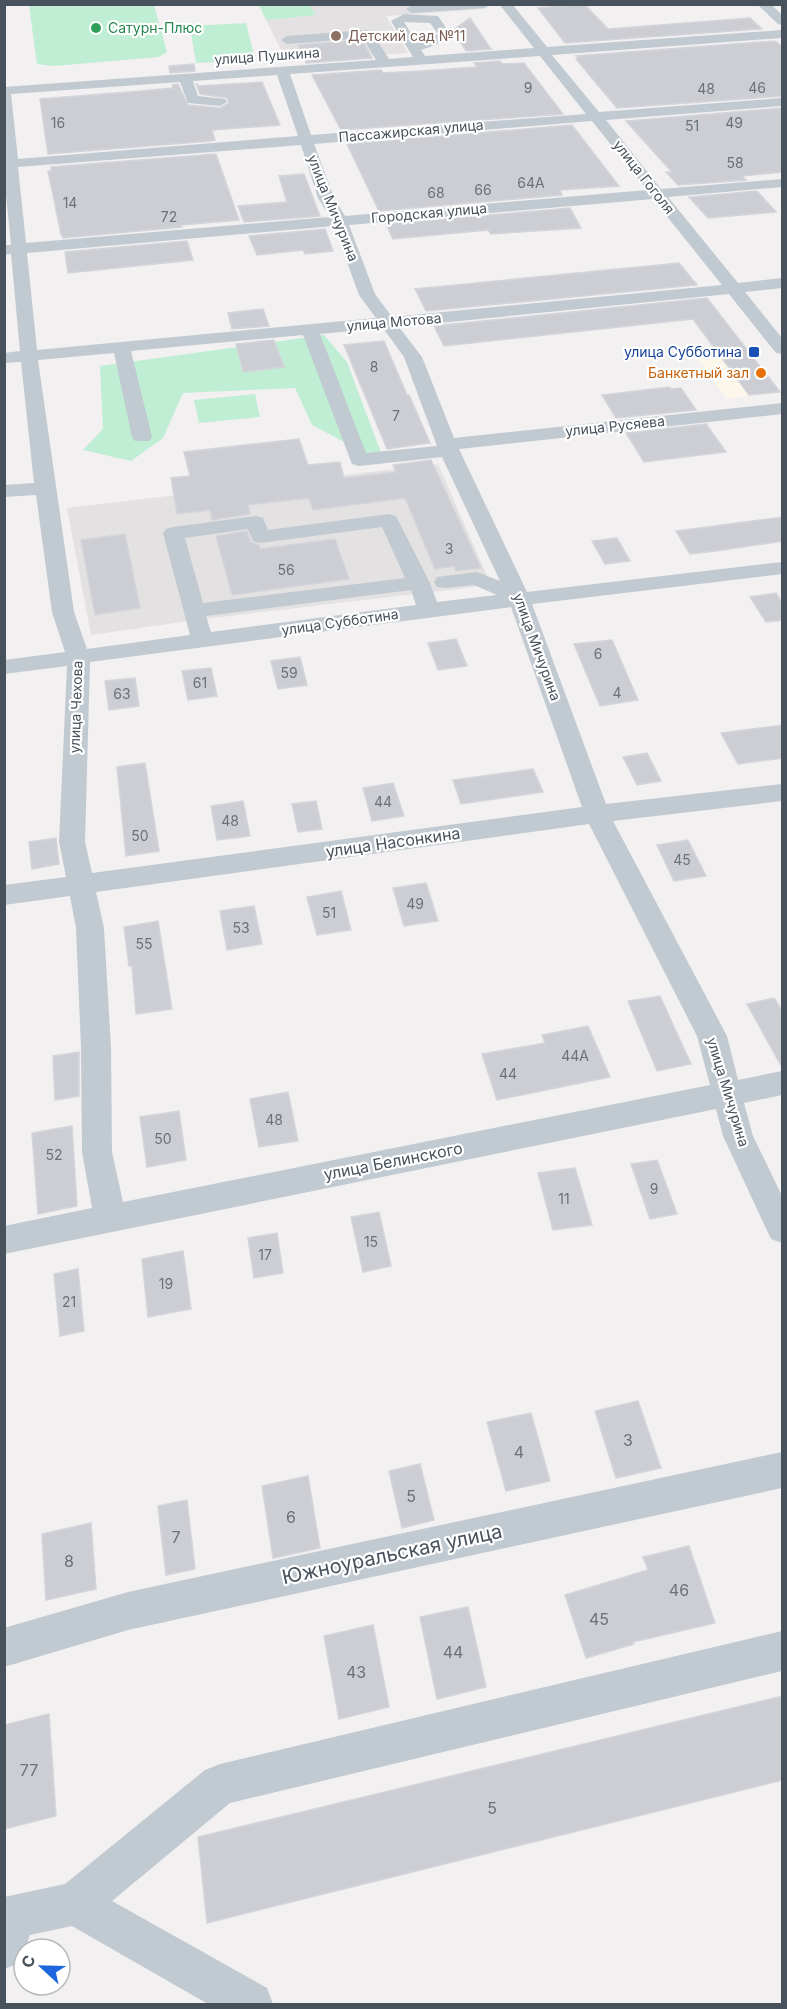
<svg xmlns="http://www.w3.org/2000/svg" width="787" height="2009" viewBox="0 0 787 2009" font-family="Inter,sans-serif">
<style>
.commercial{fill:#fcf7ea}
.education{fill:#e3e1e2}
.green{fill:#bfeed4}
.building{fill:#cdced4;stroke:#d4d5db;stroke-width:1.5}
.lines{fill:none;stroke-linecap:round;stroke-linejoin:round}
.minor{fill:#c1c9d1;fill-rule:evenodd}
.leisure-dot{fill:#2e9e5b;stroke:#fff;stroke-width:2}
.education-dot{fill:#8d6e63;stroke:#fff;stroke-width:2}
.transit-dot{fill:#1a4fb4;stroke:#fff;stroke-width:2}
.food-dot{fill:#e8710a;stroke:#fff;stroke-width:2}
.labels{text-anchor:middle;stroke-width:4.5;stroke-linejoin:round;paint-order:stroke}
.far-leisure-label{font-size:14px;fill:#27864d;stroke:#fff;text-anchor:start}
.far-education-label{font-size:14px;fill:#785e54;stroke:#fff;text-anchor:start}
.far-street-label{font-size:14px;fill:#48525d;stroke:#fff}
.number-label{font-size:14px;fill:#69717b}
.far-transit-label{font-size:14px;fill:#164399;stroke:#fff;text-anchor:end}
.far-food-label{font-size:14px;fill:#c56008;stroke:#fff;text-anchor:end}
.street-label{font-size:16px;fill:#48525d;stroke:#fff}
.near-number-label{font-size:16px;fill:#69717b}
.near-street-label{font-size:20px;fill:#48525d;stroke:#fff}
</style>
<rect width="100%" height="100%" fill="#f2f0f0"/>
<path class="commercial" d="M753,349L752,356L780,392L727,399L695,355Z"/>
<path class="education" d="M482,4L485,9L386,16L408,53L287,62L266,20L316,15L309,5Z
M438,464L491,585L196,620L91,635L67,508Z"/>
<path class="green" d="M29,5H154L167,52L159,57L54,66L37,64Z
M259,5H309L316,15L266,20Z
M246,23L255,60L196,63L190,26Z
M324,335L347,362L381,453L367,454L312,425L295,388L183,393L163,438L131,461L83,450L103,429L100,366Z
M255,394L260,417L199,423L194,400Z"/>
<path class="building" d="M584,4L608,29L750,18L762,29L565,43L538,8Z
M470,18L491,49L466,51L453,30Z
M362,40L372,58L306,63L298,45Z
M775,41L783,47V96L617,108L576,59L578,58L576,56Z
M500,61L502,64L524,63L563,114L341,130L312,75L381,70L383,73L420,71L477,67L474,63Z
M194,64L195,71L170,73L169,66Z
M262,82L280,125L212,130L215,140L211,141L48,154L40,99L141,91L173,88L172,85L178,84L188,105L220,108L229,103L227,98L200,94L196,83L199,86Z
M783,108V172L742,176L746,180L678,185L666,172H672L626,121Z
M572,125L619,186L560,190L562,195L379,211L347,144Z
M216,154L239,220L181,225L182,227L63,238L61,234L48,171H51V167Z
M304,174L320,216L244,222L238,206L287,202L279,176Z
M757,191L776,212L708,218L689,197Z
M570,208L581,228L491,234L488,230L393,239L386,224Z
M325,229L333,251L305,254L303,250L257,255L249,236Z
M187,241L193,260L68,273L65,252Z
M679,263L697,285L426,311L415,289Z
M707,298L780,392L749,395L693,319L444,346L434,326Z
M263,309L269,326L232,329L228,313Z
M274,340L284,367L243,372L236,344Z
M384,341L407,395H409L430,443L387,449L344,345Z
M669,387L671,389L681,388L696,410L616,418L602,395Z
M706,424L726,452L644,462L626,433Z
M299,439L308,465L340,462L344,478L396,472L393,465L431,460L481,568L456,571L454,566L435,569L405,498L313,510L309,498L248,505L250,514L212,520L210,510L177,514L171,478L190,476L184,452Z
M783,517V541L716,551L690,554L676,531Z
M247,531L251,542L259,545L260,549L335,539L349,579L232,595L216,536Z
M125,534L140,608L95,615L81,540Z
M617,538L630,561L605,564L592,541Z
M776,593L783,604V620L766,622L750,597Z
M456,639L467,666L438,670L428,643Z
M612,640L638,700L600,706L574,644Z
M300,657L307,685L278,689L271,661Z
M211,668L217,696L188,700L182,671Z
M135,678L139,706L109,710L105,681Z
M783,725V758L738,764L721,733Z
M647,753L661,781L637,785L623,757Z
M145,763L159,851L126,856L117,767Z
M533,769L543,792L461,804L453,780Z
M393,783L404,816L372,821L363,788Z
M243,801L250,836L217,840L211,806Z
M316,801L322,829L298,832L292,804Z
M56,838L59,864L32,869L29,842Z
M688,840L706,876L674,881L657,845Z
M426,883L438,921L404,926L393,888Z
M341,891L351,930L317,935L307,897Z
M254,906L262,944L227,950L220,911Z
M158,921L172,1009L136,1014L132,966H129L124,927Z
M660,996L691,1064L657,1071L628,1001Z
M774,998L783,1012V1069L747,1004Z
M588,1026L610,1077L497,1100L482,1054L545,1043L542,1035Z
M79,1052V1096L55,1100L53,1056Z
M288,1092L298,1141L259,1147L250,1099Z
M179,1111L186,1160L147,1167L140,1117Z
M72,1126L77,1206L38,1214L32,1133Z
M657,1160L677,1214L650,1219L631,1164Z
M575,1168L592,1225L553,1230L538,1173Z
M379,1212L391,1266L363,1272L351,1217Z
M277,1233L283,1273L254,1278L248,1238Z
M183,1251L191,1309L148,1317L142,1259Z
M78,1269L84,1331L60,1336L54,1274Z
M638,1401L661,1468L616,1478L595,1411Z
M531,1413L550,1481L506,1491L487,1422Z
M420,1464L434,1520L402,1528L389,1471Z
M308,1476L320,1548L273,1558L262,1486Z
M187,1500L195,1569L166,1575L158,1506Z
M91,1523L96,1589L46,1600L42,1534Z
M689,1546L715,1623L633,1642L634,1644L586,1658L565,1595L648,1570L643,1557Z
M468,1607L486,1687L437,1699L420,1617Z
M373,1625L389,1707L339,1719L324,1636Z
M783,1696V1780L207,1923L198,1837Z
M49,1714L56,1816L4,1829V1725Z"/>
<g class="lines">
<path class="minor" d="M425,4H491L485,8L412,13L406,9L412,5Z
M499,4H512L547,47L782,30V38L552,55L599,112L782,98V106L606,120L661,189L782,179V187L668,197L738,283L782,278V288L745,292L782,338V354L776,353L729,294L399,327L422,357L454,438L782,403V414L459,449L527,592L782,562V574L532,604L606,804L782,784V801L613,821L727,1036L738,1080L782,1071V1095L744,1103L753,1136L782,1196V1243L771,1239L723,1136L716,1109L4,1254V1226L92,1208L82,1152L81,1048L76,928L70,896L4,905V885L66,877L59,842L67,666L4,674V660L65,652L52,612L36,495L4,497V485L34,483L21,362L4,363V353L20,351L11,254L4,255V245H11L4,174V87L376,60L363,38L287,44L281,40L287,36L367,30L371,31L389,59L413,57L391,21L404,14L438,16L451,35L436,45L421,50L425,56L534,48ZM404,22L430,23L438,34L417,43ZM540,56L586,114L311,135L290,74ZM277,75L298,136L18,159L11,94L180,82L188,103L220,106L227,102L225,99L198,96L193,81ZM592,121L647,190L345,216L334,198L314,144ZM301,145L318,198L330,217L26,243L18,167ZM653,199L722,285L392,317L375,294L349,225ZM334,226L359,295L376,318L37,350L27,253ZM383,328L404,357L437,446L366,453L320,334ZM303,335L352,464L359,466L442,457L500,581L477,572L437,577L434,582L437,587L445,588L474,585L497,595L437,602L430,583L396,516L389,514L268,530L263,518L256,516L173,527L166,529L163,533L190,635L87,649L74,612L38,360L114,353L132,437L135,441H149L152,437L131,351ZM382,527L405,578L203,603L185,538L248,529L253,541L260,543ZM411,590L416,605L211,632L206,616ZM511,607L582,807L92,873L85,842L90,662ZM589,824L697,1036L710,1085L123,1202L112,1152L111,1048L104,928L96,892Z
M757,4H771L782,15V25L778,24Z
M782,1452V1488L128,1630L4,1667V1628L128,1592Z
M782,1631V1671L230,1803L112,1901L267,1988L273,2004H208L72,1926L30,1935L20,1963L4,1969V1897L65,1884L205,1770L220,1764Z"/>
</g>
<circle class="leisure-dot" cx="96" cy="28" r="6"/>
<circle class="education-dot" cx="336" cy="36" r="6"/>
<rect class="transit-dot" x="748" y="346" width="12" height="12" rx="3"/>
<circle class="food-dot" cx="761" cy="373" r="6"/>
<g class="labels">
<g class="far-leisure-label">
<text x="108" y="33">Сатурн-Плюс</text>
</g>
<g class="far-education-label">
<text x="348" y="41">Детский сад №11</text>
</g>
<g class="far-street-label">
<text transform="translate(267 56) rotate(-4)" y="5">улица Пушкина</text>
<text transform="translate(411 131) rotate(-5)" y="5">Пассажирская улица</text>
<text transform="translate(644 177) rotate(52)" y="5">улица Гоголя</text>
<text transform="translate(333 208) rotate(68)" y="5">улица Мичурина</text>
<text transform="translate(429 213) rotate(-5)" y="5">Городская улица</text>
<text transform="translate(394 322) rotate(-5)" y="5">улица Мотова</text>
<text transform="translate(615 426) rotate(-6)" y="5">улица Русяева</text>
<text transform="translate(340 622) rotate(-8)" y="5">улица Субботина</text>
<text transform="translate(537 647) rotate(70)" y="5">улица Мичурина</text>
<text transform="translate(76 707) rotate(-88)" y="5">улица Чехова</text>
<text transform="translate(728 1092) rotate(73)" y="5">улица Мичурина</text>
</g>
<g class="number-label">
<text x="528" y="93">9</text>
<text x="757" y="93">46</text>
<text x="706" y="94">48</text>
<text x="58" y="128">16</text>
<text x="734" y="128">49</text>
<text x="692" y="131">51</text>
<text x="735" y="168">58</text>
<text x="531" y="188">64А</text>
<text x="483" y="195">66</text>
<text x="436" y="198">68</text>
<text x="70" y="208">14</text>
<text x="169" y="222">72</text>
<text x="374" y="372">8</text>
<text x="396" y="421">7</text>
<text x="449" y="554">3</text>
<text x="286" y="575">56</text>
<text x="598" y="659">6</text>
<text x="289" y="678">59</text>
<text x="200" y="688">61</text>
<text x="617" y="698">4</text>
<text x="122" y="699">63</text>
<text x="383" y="807">44</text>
<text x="230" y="826">48</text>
<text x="140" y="841">50</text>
<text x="682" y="865">45</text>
<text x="415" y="909">49</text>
<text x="329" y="918">51</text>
<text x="241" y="933">53</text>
<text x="144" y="949">55</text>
<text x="575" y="1061">44А</text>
<text x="508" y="1079">44</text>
<text x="274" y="1125">48</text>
<text x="163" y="1144">50</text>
<text x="54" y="1160">52</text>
<text x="654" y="1194">9</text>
<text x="564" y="1204">11</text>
<text x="371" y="1247">15</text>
<text x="265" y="1260">17</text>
<text x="166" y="1289">19</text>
<text x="69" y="1307">21</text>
</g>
<g class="far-transit-label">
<text x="742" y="357">улица Субботина</text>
</g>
<g class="far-food-label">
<text x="749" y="378">Банкетный зал</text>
</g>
<g class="street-label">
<text transform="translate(393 842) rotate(-8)" y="6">улица Насонкина</text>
<text transform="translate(393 1161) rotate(-11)" y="6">улица Белинского</text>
</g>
<g class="near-number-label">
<text x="628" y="1446">3</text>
<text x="519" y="1458">4</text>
<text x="411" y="1502">5</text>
<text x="291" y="1523">6</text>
<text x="176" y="1543">7</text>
<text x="69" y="1567">8</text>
<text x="679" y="1596">46</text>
<text x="599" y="1625">45</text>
<text x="453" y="1658">44</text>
<text x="356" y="1678">43</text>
<text x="29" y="1776">77</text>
<text x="492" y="1814">5</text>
</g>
<g class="near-street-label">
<text transform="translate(392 1554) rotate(-12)" y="7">Южноуральская улица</text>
</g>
</g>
<rect width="787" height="2009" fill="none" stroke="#48525d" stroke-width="12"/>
<g transform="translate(42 1967) rotate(292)"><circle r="28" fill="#ffffff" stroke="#b6babe" stroke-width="1.5"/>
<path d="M0-4.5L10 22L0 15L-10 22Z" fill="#1e67de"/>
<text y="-9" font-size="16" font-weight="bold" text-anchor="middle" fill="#48525d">С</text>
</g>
</svg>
